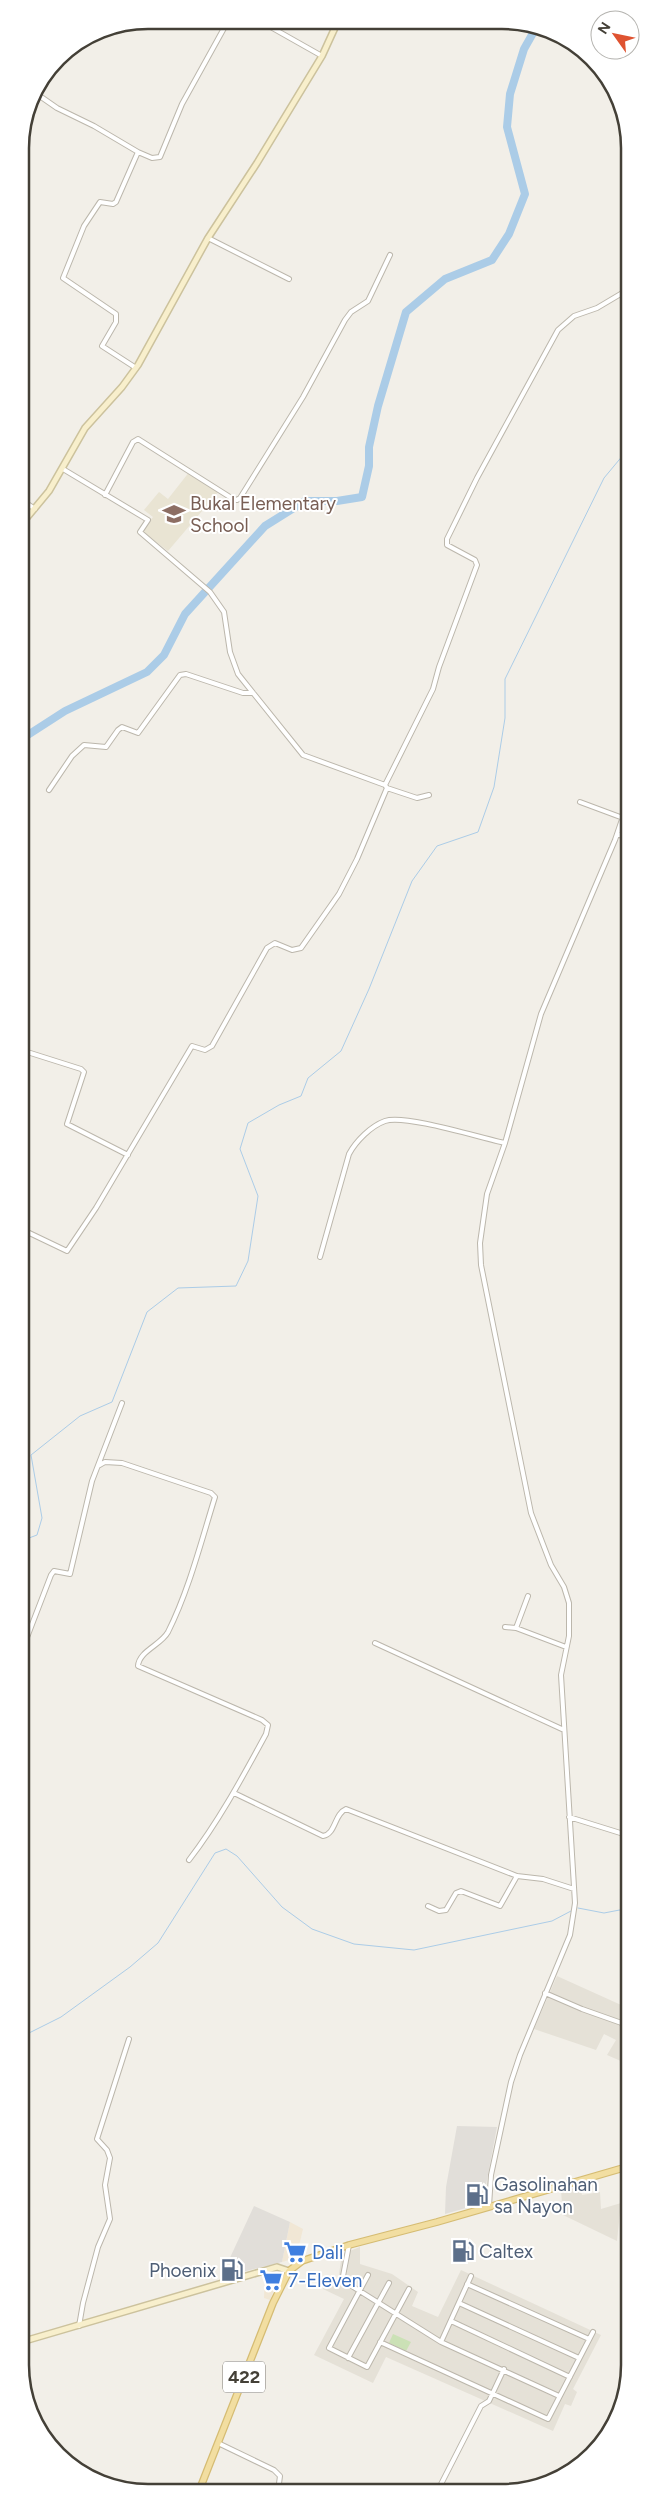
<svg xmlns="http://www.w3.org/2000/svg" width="650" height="2513" viewBox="0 0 650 2513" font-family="Figtree,sans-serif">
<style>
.residential{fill:#e5e1d7}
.commercial{fill:#f1e7d5}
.industrial{fill:#e1ded9}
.education{fill:#e9e4d3}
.green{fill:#cbe1b6}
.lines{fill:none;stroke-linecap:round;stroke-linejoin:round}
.stream{stroke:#abcce7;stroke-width:1}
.river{stroke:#abcce7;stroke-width:8}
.street-casing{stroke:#bcb7ac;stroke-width:6}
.secondary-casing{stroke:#ccc29d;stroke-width:8}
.primary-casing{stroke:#d5bc73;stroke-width:8}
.street{stroke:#fff;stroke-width:4}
.secondary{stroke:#f8efcc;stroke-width:5}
.primary{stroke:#f2dea1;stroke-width:5.5}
.labels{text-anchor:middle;stroke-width:4;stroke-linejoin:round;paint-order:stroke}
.shield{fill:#fff;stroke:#7c7973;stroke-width:1}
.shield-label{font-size:18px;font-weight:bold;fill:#444037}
.education-label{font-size:19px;fill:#785e54;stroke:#fff;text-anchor:start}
.service-label{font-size:19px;fill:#4e5e75;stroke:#fff;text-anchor:start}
.shop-label{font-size:19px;fill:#366cbe;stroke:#fff;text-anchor:start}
.rim{fill:none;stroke:#444037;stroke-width:2.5}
</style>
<rect width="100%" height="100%" fill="#f2efe8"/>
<path class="residential" d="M557,1976L630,2009V2065L607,2055L616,2040L604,2034L596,2050L534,2029Z
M580,2187L582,2195L600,2192L601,2209L621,2203L617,2241L563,2215L561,2191Z
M360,2247V2264L392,2274L418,2292L412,2306L438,2317L461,2270L601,2335L573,2389L577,2392L571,2406L565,2404L553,2431L386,2357L373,2383L314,2355L344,2299L323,2289L326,2280L338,2281L342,2254Z"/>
<path class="commercial" d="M290,2222L303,2229L296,2258L282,2262Z
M282,2270L270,2300L264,2298L265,2274Z"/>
<path class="industrial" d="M457,2126L497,2127L486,2185L467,2188L466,2208L445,2214L446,2187Z
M254,2206L290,2222L282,2262L242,2272L239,2259L228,2262Z"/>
<path class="education" d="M190,471L219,491L168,551L142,531L153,517L144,510L159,492L168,499Z"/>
<path class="green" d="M393,2334L411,2342L406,2351L389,2343Z"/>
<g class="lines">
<path class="stream" d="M21,1541L37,1535L42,1518L31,1455L80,1416L112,1402L147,1312L178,1288L236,1286L248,1261L258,1196L240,1149L248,1123L279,1105L301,1096L308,1078L341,1051L369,989L412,881L437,846L478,832L494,787L505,718V679L604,478L629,448
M578,1908L604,1913L630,1908
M21,2037L61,2017L130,1967L158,1943L215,1853L226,1849L237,1856L282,1907L312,1929L354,1944L414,1950L552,1921L571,1911"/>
<path class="river" d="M20,740L65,711L147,672L164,655L185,614L265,526L305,501H337L362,497L369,466V447L378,406L406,312L445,279L492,260L509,234L525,194L507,127L510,94L524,49L537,26"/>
<defs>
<path id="street" d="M260,21L322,56
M34,92L57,108L94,126L138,152L152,158L160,157L182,104L228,21
M208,238L289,279
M136,368L102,346L116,322V314L63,278L84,226L100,202L113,204L116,202L138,152
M105,495L133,442L138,439L233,499L237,500L240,498L303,397L345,320L351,312L368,301L390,255
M20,499L35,509
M20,654L23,656
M385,785L433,689L439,667L477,565L475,560L447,545V539L477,478L558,330L574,316L597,308L629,289
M387,788L417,798L429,795
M49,790L72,756L84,745L106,747L118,730L122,727L138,733L180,675L186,674L243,693H253
M580,802L623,818
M617,834L629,839
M21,1050L81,1069L84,1072L67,1124L128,1155
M21,1229L67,1251L96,1208L192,1046L205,1050L212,1046L267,948L275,943L292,950L301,948L339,894L357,859L387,788L385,785L303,755L238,674L230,652L224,612L210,592L140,532L148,520L63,469
M320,1257L349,1154C356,1141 371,1126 385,1121C405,1114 481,1138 505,1143
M98,1466L105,1462L122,1463L211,1493L215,1497C201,1542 189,1590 168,1632C161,1645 139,1651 138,1666L262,1720L268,1725L266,1734C242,1778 219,1821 189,1860
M505,1627L516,1628L566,1647
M516,1628L528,1596
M375,1643L564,1730
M21,1653L51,1575L54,1571L70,1574L92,1481L122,1403
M234,1793L323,1836C336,1834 334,1814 346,1809L517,1876L543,1879L574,1889
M569,1817L630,1836
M428,1906L439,1911L446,1910L456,1893L461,1891L500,1906L517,1876
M545,1993L582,2009L630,2026
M489,2206L491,2175L511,2082L520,2055L570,1935L575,1903L561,1675L569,1636V1603L564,1587L551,1565L531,1513L481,1265L480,1243L487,1194L505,1143L541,1014L615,840L629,799
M349,2245L343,2276L347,2283L441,2342L559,2396
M368,2275L329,2348L367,2367L409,2289
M467,2284L589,2339
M459,2303L579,2358
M451,2321L570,2377
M79,2326L83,2303L98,2247L110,2219L105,2185L110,2158L107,2150L97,2139L129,2039
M380,2342L548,2419L593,2332
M441,2342L471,2276
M348,2358L389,2283
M218,2443L274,2470L280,2476L278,2491
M437,2492L481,2406L489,2401L504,2369"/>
<path id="secondary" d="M20,526L49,491L85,428L122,387L138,365L208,238L257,163L322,56L338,21
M21,2342L277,2267L289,2271"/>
<path id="primary" d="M199,2491L273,2303L289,2271L302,2261L349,2245L437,2222L630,2166"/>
</defs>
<use href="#street" class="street-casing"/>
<use href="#secondary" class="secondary-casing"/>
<use href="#primary" class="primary-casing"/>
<use href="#street" class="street"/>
<use href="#secondary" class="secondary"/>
<use href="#primary" class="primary"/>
</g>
<defs>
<symbol id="school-bare" viewBox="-9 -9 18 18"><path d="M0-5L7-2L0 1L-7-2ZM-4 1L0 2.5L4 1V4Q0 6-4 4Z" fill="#8d6e63" stroke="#fff" stroke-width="2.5" paint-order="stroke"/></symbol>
<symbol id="fuel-bare" viewBox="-9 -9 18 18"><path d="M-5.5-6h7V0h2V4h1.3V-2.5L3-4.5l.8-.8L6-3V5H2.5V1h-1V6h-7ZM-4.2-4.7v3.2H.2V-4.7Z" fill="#5c6f8a" stroke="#fff" stroke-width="2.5" paint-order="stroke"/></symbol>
<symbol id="supermarket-bare" viewBox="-9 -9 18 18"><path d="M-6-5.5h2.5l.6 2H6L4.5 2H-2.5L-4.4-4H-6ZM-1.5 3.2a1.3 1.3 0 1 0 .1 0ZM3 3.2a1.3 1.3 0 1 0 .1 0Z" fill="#3f7fe0" stroke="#fff" stroke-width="2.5" paint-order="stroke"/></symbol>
</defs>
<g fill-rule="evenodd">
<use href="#school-bare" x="158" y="498" width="32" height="32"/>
<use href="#fuel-bare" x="461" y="2179" width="32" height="32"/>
<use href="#fuel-bare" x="447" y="2235" width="32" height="32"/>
<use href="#supermarket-bare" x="279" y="2236" width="32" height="32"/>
<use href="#fuel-bare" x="216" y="2254" width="32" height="32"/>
<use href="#supermarket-bare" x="255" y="2264" width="32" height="32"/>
</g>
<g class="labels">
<rect class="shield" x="223" y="2361.5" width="42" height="31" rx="4"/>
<g class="shield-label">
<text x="244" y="2383">422</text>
</g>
<g class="education-label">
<text x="190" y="510">Bukal Elementary<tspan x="190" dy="22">School</tspan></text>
</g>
<g class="service-label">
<text x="494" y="2191">Gasolinahan<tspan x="494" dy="22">sa Nayon</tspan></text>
<text x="479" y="2258">Caltex</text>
<text x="216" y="2277" text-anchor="end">Phoenix</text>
</g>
<g class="shop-label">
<text x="312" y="2259">Dali</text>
<text x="288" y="2287">7-Eleven</text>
</g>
</g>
<path d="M0 0H650V2513H0ZM148 29H502A119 119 0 0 1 621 148V2365A119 119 0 0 1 502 2484H148A119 119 0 0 1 29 2365V148A119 119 0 0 1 148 29Z" fill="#fff" fill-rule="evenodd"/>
<path class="rim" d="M148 29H502A119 119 0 0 1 621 148V2365A119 119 0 0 1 502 2484H148A119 119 0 0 1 29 2365V148A119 119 0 0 1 148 29Z"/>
<g transform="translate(615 35) rotate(303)"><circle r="24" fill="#ffffff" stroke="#b4b3af"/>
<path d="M0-4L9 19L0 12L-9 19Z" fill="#df5331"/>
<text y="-8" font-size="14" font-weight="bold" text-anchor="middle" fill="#444037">N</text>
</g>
</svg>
